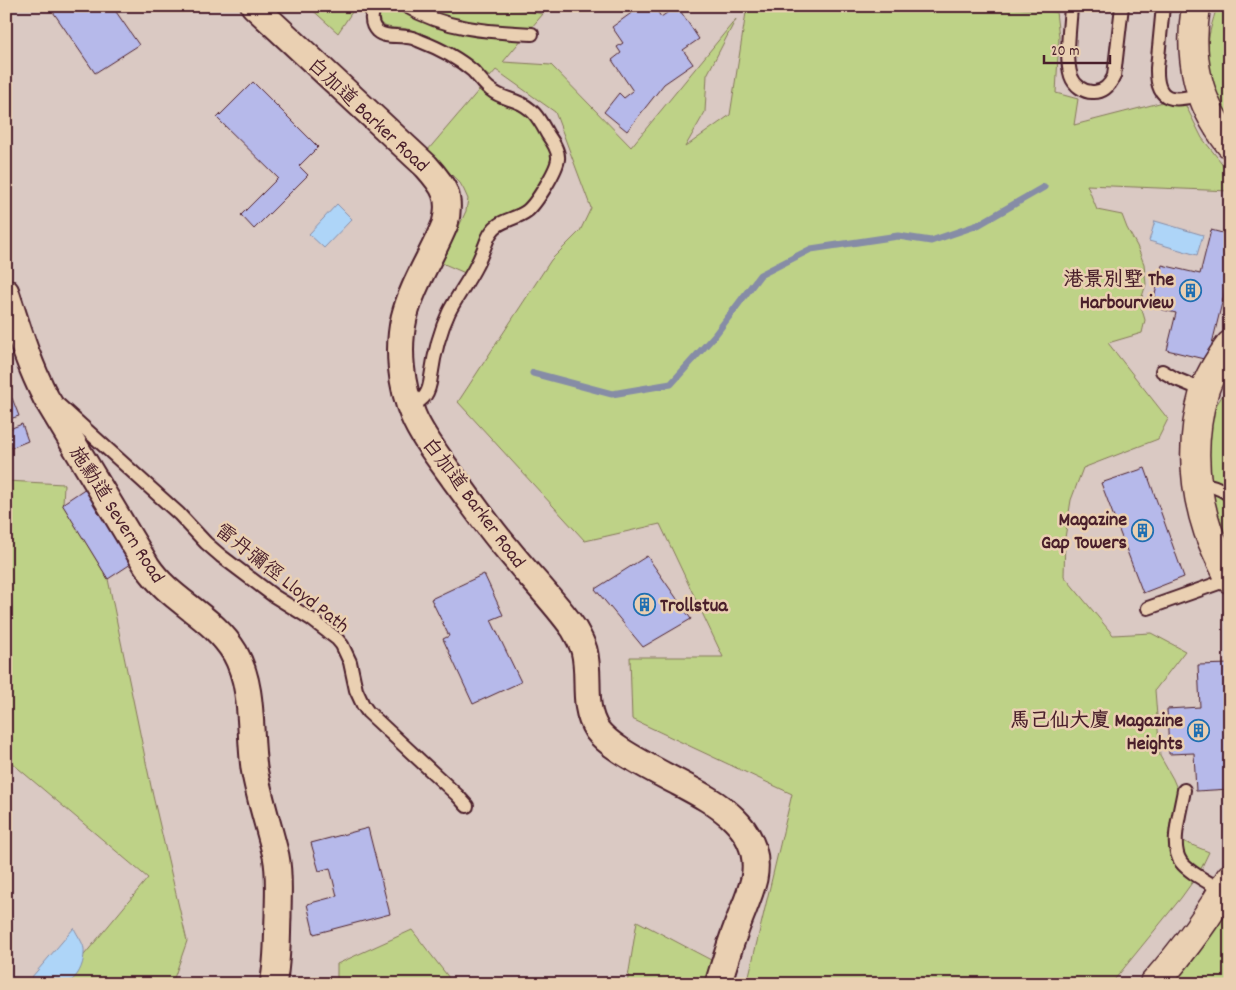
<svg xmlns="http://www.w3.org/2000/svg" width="1236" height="990" viewBox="0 0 1236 990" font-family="Dekko,'LXGW WenKai TC',sans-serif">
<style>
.green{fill:#bed287;stroke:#847859}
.water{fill:#aed5f8;stroke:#868ca6}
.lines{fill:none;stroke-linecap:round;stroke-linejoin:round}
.stream{stroke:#868ca6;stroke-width:7}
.building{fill:#b6b9ea;stroke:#4a1f2b}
.service-casing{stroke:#4a1f2b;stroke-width:16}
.minor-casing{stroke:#4a1f2b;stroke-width:29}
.secondary-casing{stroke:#4a1f2b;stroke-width:31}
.service{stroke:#ead0b2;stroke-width:12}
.minor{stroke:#ead0b2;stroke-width:25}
.secondary{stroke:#ead0b2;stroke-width:28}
.labels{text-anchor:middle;stroke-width:5;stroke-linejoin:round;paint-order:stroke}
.street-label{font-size:20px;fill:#4a1f2b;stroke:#ead0b2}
.poi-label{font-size:20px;font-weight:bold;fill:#4a1f2b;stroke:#ead0b2;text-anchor:end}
</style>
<rect width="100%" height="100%" fill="#dac9c3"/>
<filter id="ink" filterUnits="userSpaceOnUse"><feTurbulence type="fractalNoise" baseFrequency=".02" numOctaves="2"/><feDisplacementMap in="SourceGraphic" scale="10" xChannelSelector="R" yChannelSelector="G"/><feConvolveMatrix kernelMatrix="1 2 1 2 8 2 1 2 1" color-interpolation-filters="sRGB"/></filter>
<g filter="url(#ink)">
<path class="green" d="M308,6H356L338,33Z
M388,6L397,8L421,21L443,29L474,35L522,39L503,62L551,65L631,147L736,19L707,75L705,112L685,147L730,115L747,6H1016V8L1056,12L1059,37L1056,93L1078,99L1074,125L1171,100L1184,102L1202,138L1221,162L1230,176V191L1087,185L1097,210L1122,215L1127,228L1137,246L1144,264L1146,284L1140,303L1145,320L1142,333L1108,343L1168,419L1158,439L1083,468L1071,500L1065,538L1064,576L1113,635L1151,633L1185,651L1155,690L1160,756L1173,779L1178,791L1175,819L1168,835L1209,852L1199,873L1181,898L1111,984H747L792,794L632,719L630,657H723L660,524L585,541L458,402L551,260L580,231L591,208L555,112L496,70L490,77C469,60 436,37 411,30C398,26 389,31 378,22L377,14L381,8Z
M415,6L451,7L499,6L543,14L531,28L490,26L442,17Z
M1217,6H1230V121C1218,103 1208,73 1208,52C1207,37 1213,21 1217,6Z
M479,90L489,97L525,112L531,119L551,153V163L548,172L526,204L507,213L494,221L486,229L481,239L478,252L465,273L442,263L466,211L468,199L464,190L460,183L427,151Z
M1230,384V584L1200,517L1213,410Z
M6,481L64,484L63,504L108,579L153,796L187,941L172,984H60L148,878L6,758Z
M1230,896V984H1161Z
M637,921L711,960L705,984H627Z
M412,930L453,983L511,984H337V964Z"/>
<path class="water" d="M337,204L352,219L324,248L309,234Z
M1155,221L1203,235L1197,255L1149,241Z
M74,928C77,935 83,942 84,949C85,962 78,981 64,984C56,985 45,984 37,984L31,978Z"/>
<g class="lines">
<path class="stream" d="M533,373L612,394L671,384L715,335L760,275L811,249L898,236L931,241L978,225L1044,187"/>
</g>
<path class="building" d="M49,6H112L139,45L95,73Z
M641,6H654L661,17L677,6L699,39L683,50L693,64L664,84L627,131L604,112L619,93L624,98L633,91L612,60L621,53L617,47L623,43L612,27Z
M253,82L318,147L299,166L308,175L254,229L241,215L278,178L217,118Z
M1211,230L1230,235V270L1208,360L1167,350L1176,313L1152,307L1162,265L1200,274Z
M12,398L19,416L6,420V400Z
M22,424L28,441L6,450V428L7,430Z
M1145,468L1184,577L1143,593L1101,483Z
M86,488L134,562L108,579L62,504Z
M647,556L691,619L643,647L595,589Z
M484,574L503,615L491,620L521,682L473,704L443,639L449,636L431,599Z
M1230,664V789L1196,791L1194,753L1169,754L1167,709L1200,707L1198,665Z
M368,828L390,914L314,934L307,904L337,896L330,868L319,871L311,843Z
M6,854L12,867L6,870Z"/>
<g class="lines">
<defs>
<path id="service" d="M375,6C371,14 370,24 377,31C385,38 396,35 406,37C411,37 416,39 420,41C438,48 458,58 473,71C479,77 484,85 491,90C498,96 507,98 515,101C534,108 539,119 548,135C553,142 559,151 558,159C557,170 536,204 527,211C512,222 497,218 488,238C484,248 481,257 476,266C468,282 457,296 449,312C439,333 434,355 431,377C429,393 425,400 410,406
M406,6C444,29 489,32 532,34
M1071,6C1070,26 1065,58 1071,76C1074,85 1084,93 1094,92C1104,92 1110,85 1114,76L1122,6
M1163,6L1157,68C1156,103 1174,102 1201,94
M1162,371L1176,379L1205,391
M59,405L179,514L206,543L221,556L274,596L311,619L337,639L342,645L350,662L356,690L363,705L368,712L457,795L467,806
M1197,483C1210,484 1219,487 1230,495
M1148,608L1230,579
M1184,790C1181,809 1169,846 1181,862C1189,873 1212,884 1223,891"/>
<path id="minor" d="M254,6L426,166C444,186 452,197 445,224C432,256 412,285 404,318C397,349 401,386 413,415C422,437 440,459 454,479C472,503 489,528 509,551C530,577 555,602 574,629C578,636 582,643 584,650C591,677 581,705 597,730C603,738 611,744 620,750C638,762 658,772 677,782C715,802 764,827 754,879C750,896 742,912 736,929C729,947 724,965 718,984
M6,292C18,329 28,363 46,398L147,566C170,601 213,616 235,653C254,687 249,730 254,768C259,798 269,826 276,856C280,875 278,896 278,916C277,939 278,961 273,984"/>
<path id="secondary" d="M1196,6C1188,58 1197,102 1230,144
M1230,345C1219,360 1209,375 1204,392C1191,438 1193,486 1208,531C1214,547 1222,563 1230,579
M1154,984C1183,951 1209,917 1230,878"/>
</defs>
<use href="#service" class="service-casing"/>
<use href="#minor" class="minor-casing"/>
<use href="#secondary" class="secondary-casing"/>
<use href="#service" class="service"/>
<use href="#minor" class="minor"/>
<use href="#secondary" class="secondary"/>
</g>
</g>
<defs>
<symbol id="building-ring" viewBox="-11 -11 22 22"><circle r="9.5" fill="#ead0b2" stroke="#1f6fb2" stroke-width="1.5"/><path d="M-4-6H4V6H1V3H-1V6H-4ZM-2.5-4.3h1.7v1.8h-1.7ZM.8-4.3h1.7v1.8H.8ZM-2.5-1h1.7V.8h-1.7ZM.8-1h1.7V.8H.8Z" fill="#1f6fb2"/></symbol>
</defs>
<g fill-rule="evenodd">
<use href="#building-ring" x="1178" y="278" width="25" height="25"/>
<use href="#building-ring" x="1130" y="518" width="25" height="25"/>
<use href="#building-ring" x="632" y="592" width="25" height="25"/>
<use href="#building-ring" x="1186" y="718" width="25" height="25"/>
</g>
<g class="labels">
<g class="street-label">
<text transform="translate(369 114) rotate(43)" y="7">白加道 Barker Road</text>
<text transform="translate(475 502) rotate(53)" y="7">白加道 Barker Road</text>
<text transform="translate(118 514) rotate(57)" y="7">施勳道 Severn Road</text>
<text transform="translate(283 577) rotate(38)" y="7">雷丹彌徑 Lloyd Path</text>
</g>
<g class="poi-label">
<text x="1174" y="285">港景別墅 The<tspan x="1174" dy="23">Harbourview</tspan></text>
<text x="1127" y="525">Magazine<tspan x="1127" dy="23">Gap Towers</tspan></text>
<text x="660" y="611" text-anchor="start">Trollstua</text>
<text x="1183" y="726">馬己仙大廈 Magazine<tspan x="1183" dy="23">Heights</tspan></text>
</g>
</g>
<rect width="1236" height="990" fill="none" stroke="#ead0b2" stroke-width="25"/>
<rect x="12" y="12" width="1211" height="965" fill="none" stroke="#4a1f2b" stroke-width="2" filter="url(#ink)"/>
<path d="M1044 55v8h66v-8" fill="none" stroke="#4a1f2b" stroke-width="2.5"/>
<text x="1051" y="55" font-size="15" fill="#4a1f2b" stroke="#ead0b2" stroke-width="4" paint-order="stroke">20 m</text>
</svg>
